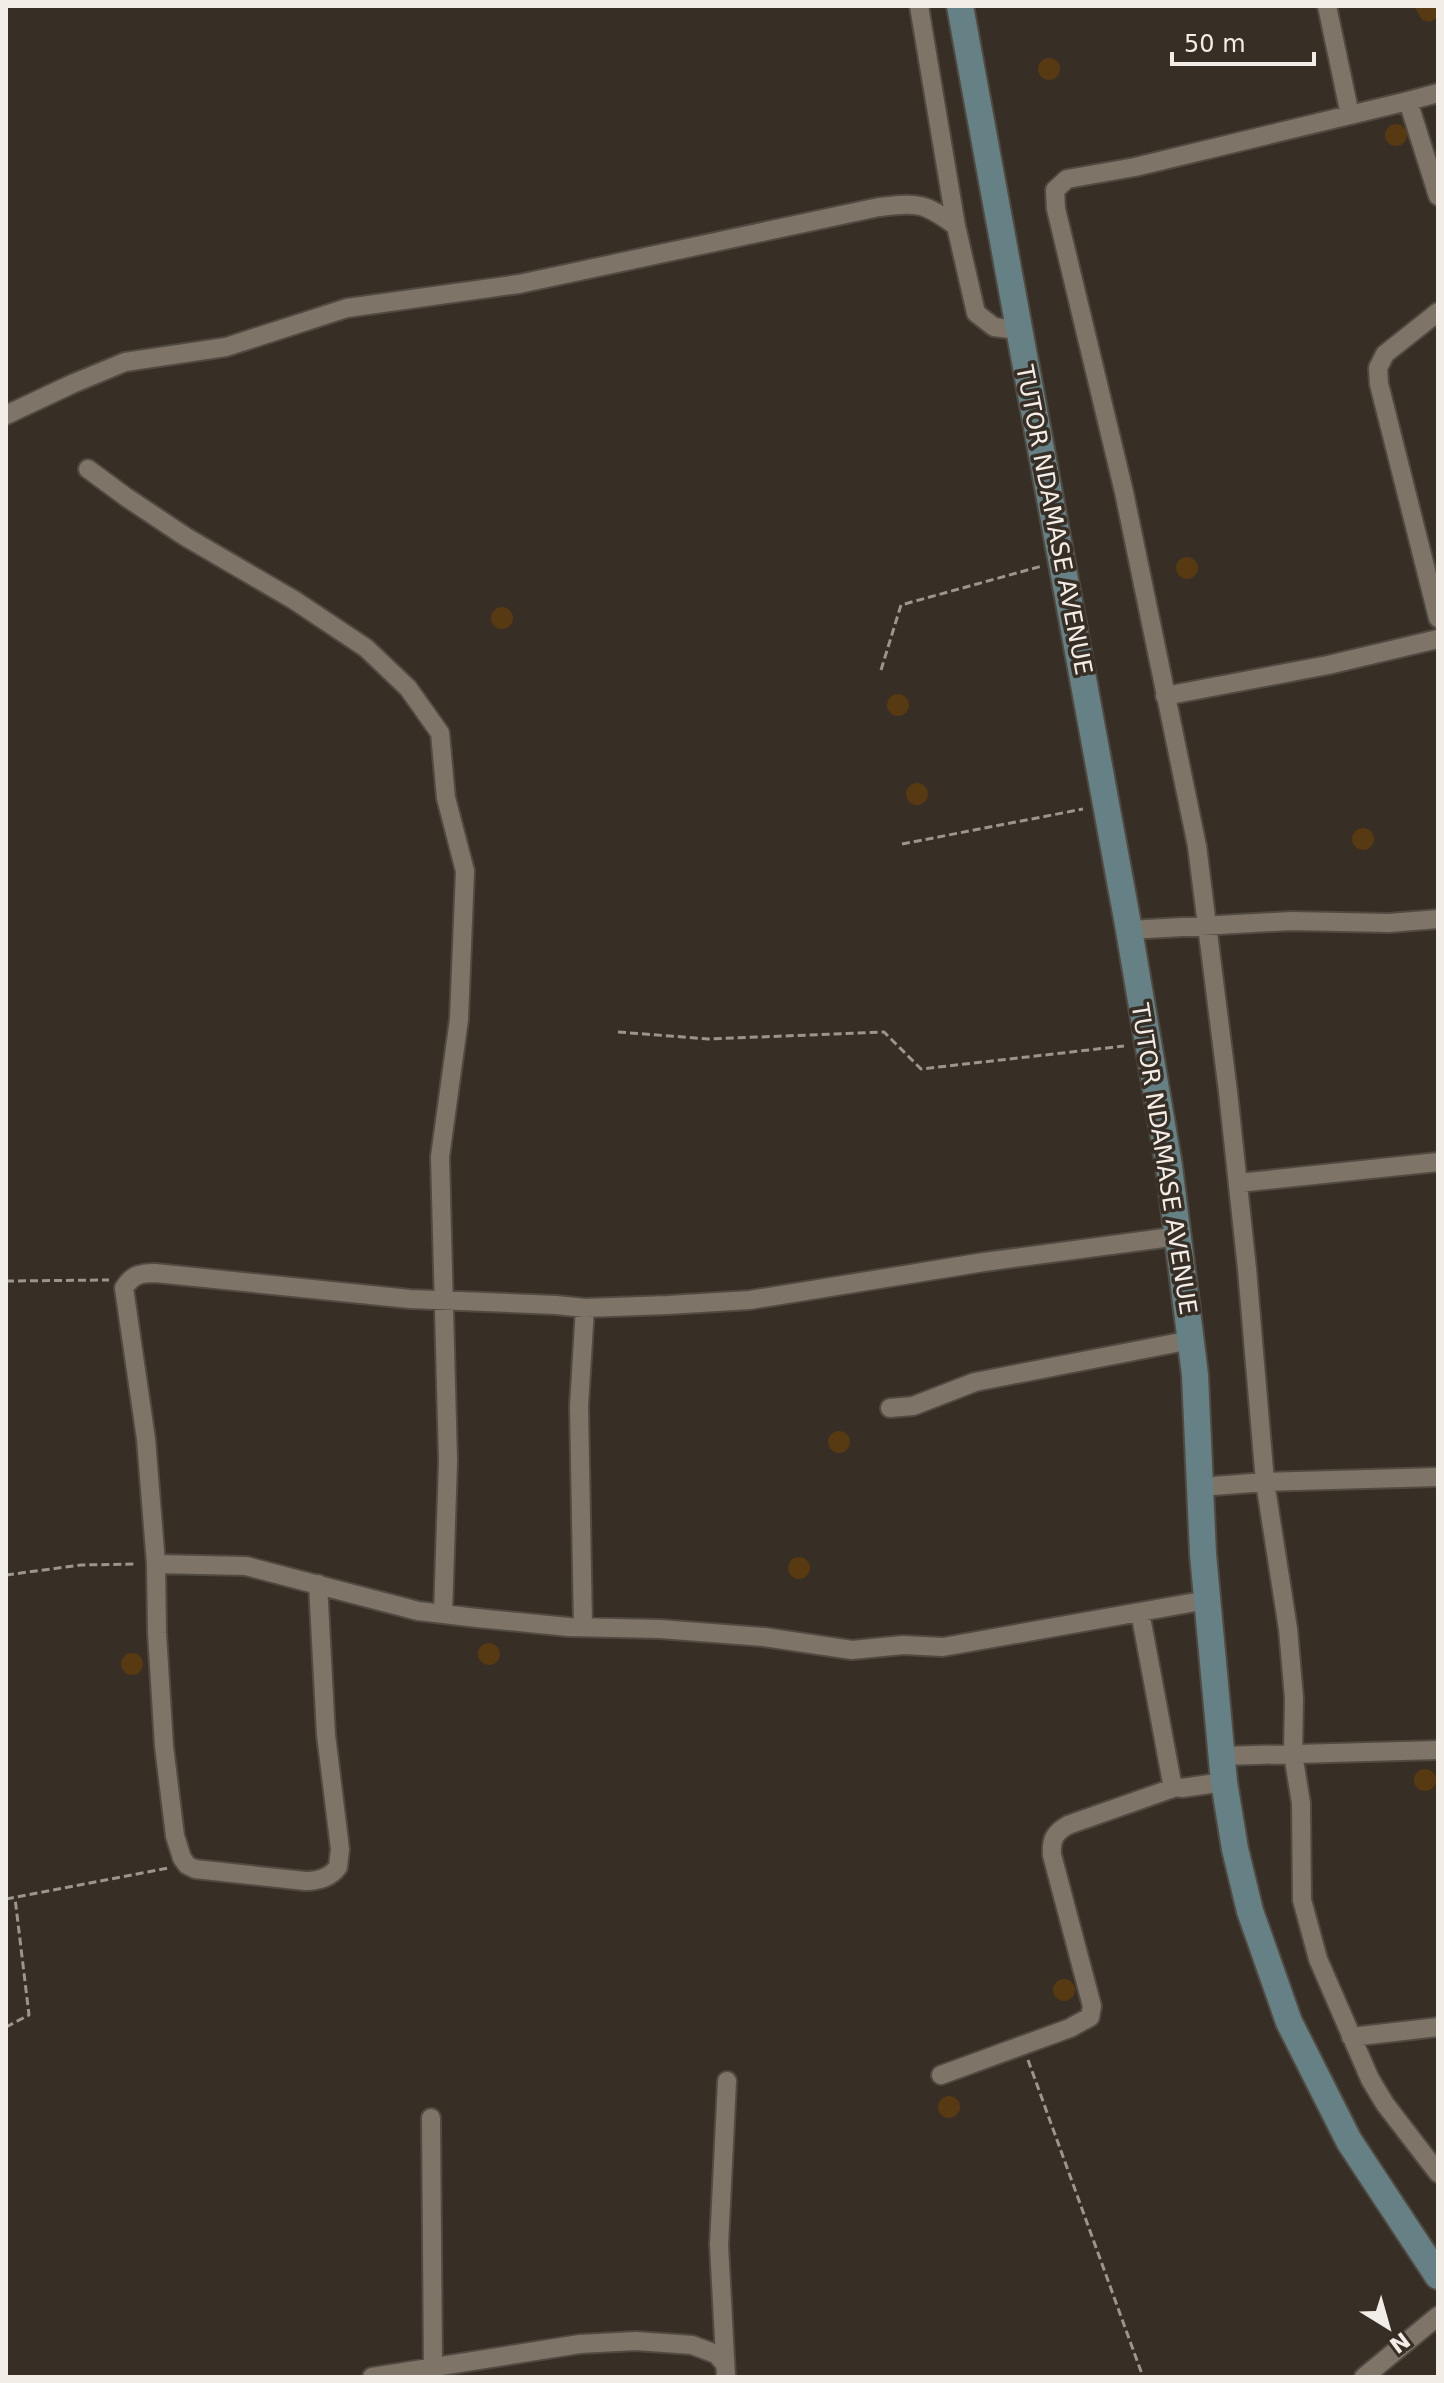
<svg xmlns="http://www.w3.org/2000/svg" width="1444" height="2383" viewBox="0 0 1444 2383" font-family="'DejaVu Sans',sans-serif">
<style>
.building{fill:#573912}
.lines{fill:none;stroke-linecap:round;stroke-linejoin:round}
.street-casing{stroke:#514a41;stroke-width:22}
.secondary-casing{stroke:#514a41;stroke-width:30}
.path{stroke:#9c958e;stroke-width:3;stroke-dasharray:8 4;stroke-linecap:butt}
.street{stroke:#7e7468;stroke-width:18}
.secondary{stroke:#658186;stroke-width:26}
.labels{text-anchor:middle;stroke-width:7;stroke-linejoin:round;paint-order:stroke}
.street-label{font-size:24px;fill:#f3ede7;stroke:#372e25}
</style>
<rect width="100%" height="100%" fill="#372e25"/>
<path class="building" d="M1414,6H1438V17L1430,22L1422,20Z
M1038 69a11 11 0 1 1 22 0a11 11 0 1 1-22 0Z
M1385 135a11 11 0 1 1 22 0a11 11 0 1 1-22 0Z
M1176 568a11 11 0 1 1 22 0a11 11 0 1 1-22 0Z
M491 618a11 11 0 1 1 22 0a11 11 0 1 1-22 0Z
M887 705a11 11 0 1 1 22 0a11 11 0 1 1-22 0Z
M906 794a11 11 0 1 1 22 0a11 11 0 1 1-22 0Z
M1352 839a11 11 0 1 1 22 0a11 11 0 1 1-22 0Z
M828 1442a11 11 0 1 1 22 0a11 11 0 1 1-22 0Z
M788 1568a11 11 0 1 1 22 0a11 11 0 1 1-22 0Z
M478 1654a11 11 0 1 1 22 0a11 11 0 1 1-22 0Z
M121 1664a11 11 0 1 1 22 0a11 11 0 1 1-22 0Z
M1414 1780a11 11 0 1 1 22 0a11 11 0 1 1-22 0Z
M1053 1990a11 11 0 1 1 22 0a11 11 0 1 1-22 0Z
M938 2107a11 11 0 1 1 22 0a11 11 0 1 1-22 0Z"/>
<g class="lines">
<defs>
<path id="street" d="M919,6L956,226L976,313L994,327L1018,330
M1327,6L1350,115
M1438,93L1408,101L1438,196
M1408,101L1135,167L1067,179L1055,190L1056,209L1124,492L1197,846L1228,1092L1247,1269L1265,1482L1288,1629L1294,1698L1293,1754L1301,1803L1302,1900L1318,1959L1370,2079L1385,2104L1438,2173
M1438,312L1385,354L1378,368L1379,384L1438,618
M6,415L72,384L125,362L226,347L347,308L519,284L879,207C920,203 923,202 956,226
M88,469L126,497L186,537L294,600L366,648L408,688L440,733L446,798L465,871L459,1019L440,1157L448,1461L443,1614
M1165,696L1328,665L1438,639
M1129,930L1291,921L1389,923L1438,919
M1238,1183L1438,1162
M890,1408L913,1406L975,1382L1191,1340
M1200,1487L1265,1482L1438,1477
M156,1564L246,1566L418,1611L477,1618L569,1627L660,1629L764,1637L852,1650L903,1645L943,1647L1207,1600
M318,1584L326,1735L340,1849L338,1867C330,1878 318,1881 305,1881L195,1869L187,1865L182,1858L175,1836L164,1746L157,1633L156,1564L146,1439L124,1288C132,1275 140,1273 155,1273L410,1299L556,1305L585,1308L668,1305L750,1300L984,1262L1179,1236
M1140,1612L1172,1783L1176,1787L1182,1788L1224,1782
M583,1627L579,1406L585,1308
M1222,1756L1438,1750
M1351,2037L1438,2027
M941,2075L1070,2028L1090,2017L1092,2006L1052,1855C1051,1840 1054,1833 1068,1825L1176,1787
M431,2118L433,2367
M372,2377L580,2344L636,2341L692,2345L716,2354L725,2364
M726,2377L719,2245L727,2081
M1364,2377L1438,2316"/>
<path id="secondary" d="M960,6L1129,930L1169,1166L1195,1375L1203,1554L1224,1782L1235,1849L1250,1911L1289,2022L1349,2141L1438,2276"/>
</defs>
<use href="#street" class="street-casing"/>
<use href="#secondary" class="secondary-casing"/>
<path class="path" d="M881,670L901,605L1042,566
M902,844L1083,809
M618,1032L709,1039L884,1032L921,1069L1124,1046
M6,1281L109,1280
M6,1575L81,1565L136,1564
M6,1899L168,1868
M6,2027L29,2015L15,1898
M1028,2060L1143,2377"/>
<use href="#street" class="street"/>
<use href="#secondary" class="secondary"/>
</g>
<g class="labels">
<g class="street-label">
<text transform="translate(1054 520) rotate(79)" y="8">TUTOR NDAMASE AVENUE</text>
<text transform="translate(1164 1159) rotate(81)" y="8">TUTOR NDAMASE AVENUE</text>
</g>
</g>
<rect width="1444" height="2383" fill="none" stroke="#f3ede7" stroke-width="16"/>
<g transform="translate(1388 2327) rotate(143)" stroke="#372e25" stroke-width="6" paint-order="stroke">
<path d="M0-6L14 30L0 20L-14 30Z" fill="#f3ede7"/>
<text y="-12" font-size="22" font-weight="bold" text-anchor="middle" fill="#f3ede7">N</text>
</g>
<path d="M1172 52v12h142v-12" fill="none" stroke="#f3ede7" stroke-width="4"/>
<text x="1184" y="52" font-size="24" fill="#f3ede7" stroke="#372e25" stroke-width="6" paint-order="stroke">50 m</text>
</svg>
